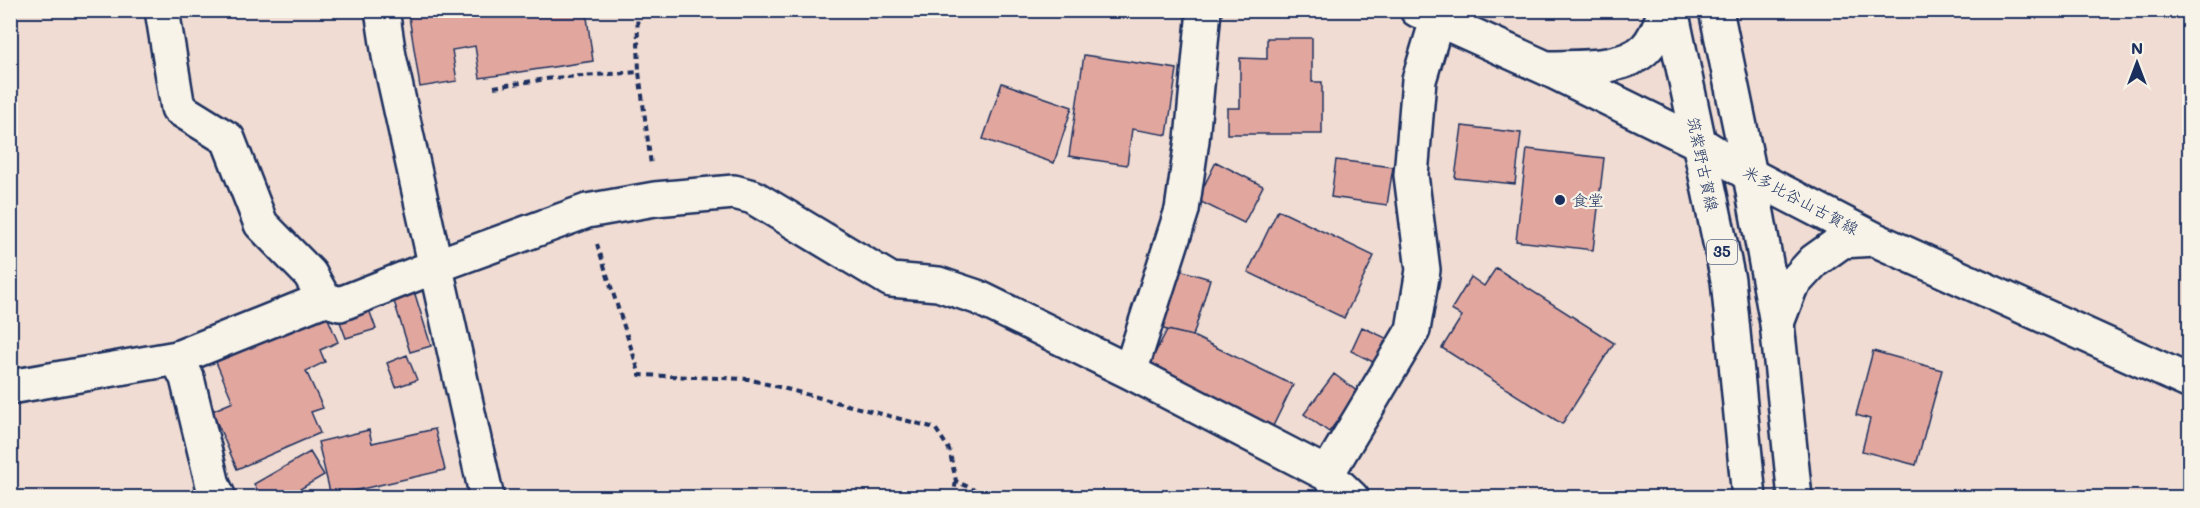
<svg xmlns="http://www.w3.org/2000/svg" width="2200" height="508" viewBox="0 0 2200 508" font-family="Mali,'Klee One',sans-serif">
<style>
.building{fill:#e1a79f;stroke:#1b2f5e;stroke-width:1.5}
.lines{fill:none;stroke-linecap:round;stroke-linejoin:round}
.minor-casing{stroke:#1b2f5e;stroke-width:38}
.secondary-casing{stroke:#1b2f5e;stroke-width:38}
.primary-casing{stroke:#1b2f5e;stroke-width:38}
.path{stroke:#1b2f5e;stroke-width:4;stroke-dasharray:6 4.5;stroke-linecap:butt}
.minor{stroke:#f7f3e8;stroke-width:33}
.secondary{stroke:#f7f3e8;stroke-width:33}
.primary{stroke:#f7f3e8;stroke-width:33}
.poi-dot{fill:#1b2f5e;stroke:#f7f3e8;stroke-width:2}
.labels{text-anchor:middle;stroke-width:4.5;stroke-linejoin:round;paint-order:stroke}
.shield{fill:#f7f3e8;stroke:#5d6a87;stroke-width:1.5}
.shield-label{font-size:15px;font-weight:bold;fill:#1b2f5e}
.street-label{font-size:16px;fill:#1b2f5e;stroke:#f7f3e8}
.poi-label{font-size:16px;fill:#1b2f5e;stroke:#f7f3e8;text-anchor:start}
</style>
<rect width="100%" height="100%" fill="#f0dcd2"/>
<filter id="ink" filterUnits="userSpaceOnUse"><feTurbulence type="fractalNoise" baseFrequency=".0167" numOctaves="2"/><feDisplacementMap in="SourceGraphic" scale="12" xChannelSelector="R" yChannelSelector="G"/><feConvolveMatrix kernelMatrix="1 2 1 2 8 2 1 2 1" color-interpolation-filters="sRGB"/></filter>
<g filter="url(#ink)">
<path class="building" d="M408,10H586L593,61L480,78L475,46L452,50L457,81L420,87Z
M1021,10H1088V17L1021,13Z
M1267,38H1312V82H1322V134H1227V108H1240V58L1267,59Z
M1084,55L1177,69L1167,135L1132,129L1127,165L1069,156Z
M1002,83L1072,107L1054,163L983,139Z
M1462,126L1521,133L1515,184L1455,178Z
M1527,149L1604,158L1593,250L1516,241Z
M1336,160L1393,167L1387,205L1331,197Z
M1216,162L1263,186L1244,223L1197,200Z
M1278,210L1374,256L1344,318L1248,272Z
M1173,268L1210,279L1193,336L1155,327Z
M1496,268L1614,343L1562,424L1442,348L1462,316L1451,310L1471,277L1484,286Z
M414,291L431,346L410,352L393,298Z
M367,304L376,329L346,338L337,314Z
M326,314L338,342L320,350L325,362L306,371L323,408L311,412L320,433L237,469L212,411L233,402L216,362Z
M1362,327L1386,338L1375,363L1351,351Z
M1167,330L1193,336L1293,385L1271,430L1147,369Z
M1873,351L1942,370L1916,465L1862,451L1870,419L1856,415Z
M407,355L417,380L396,387L387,363Z
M1334,374L1358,392L1329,432L1304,414Z
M435,429L445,470L331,496L318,442L369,430L372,443Z
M310,452L324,475L285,498H262L254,484Z"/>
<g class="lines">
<defs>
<path id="minor" d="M162,10L178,108L228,139L261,224L310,274L324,299
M382,10L389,56L487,498
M177,358L187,378L213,485L219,498
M1130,372L1182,210L1192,140L1204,10
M10,387L177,358L324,299L340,304L436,266L587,211L655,199L734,192L753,197L891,280L938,284L977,297L1130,372L1327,474L1352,498
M1327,474L1413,330L1423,270L1411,175L1419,80L1440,10"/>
<path id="secondary" d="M1417,10L1546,68L1699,143L1750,175L1874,239L2190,382
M1551,68C1579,67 1625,70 1646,48C1656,38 1660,23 1666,10
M1777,323L1791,286L1814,261L1842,241L1874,239"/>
<path id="primary" d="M1671,10L1728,280L1749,498
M1716,10L1750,175L1777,323L1795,498"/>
</defs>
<use href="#minor" class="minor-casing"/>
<use href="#secondary" class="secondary-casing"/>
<use href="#primary" class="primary-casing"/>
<path class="path" d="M637,10L639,72L651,165
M494,87L553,78L639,72
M597,244L640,375L748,379L935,428L949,449L956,481L991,498
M953,498L956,481"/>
<use href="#minor" class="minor"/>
<use href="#secondary" class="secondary"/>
<use href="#primary" class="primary"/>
</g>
</g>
<circle class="poi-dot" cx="1560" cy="200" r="6"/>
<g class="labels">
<rect class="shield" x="1707" y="240" width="30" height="24" rx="4.5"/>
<g class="shield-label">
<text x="1722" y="257">35</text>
</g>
<g class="street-label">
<text transform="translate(1703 164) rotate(78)" y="6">筑紫野古賀線</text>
<text transform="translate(1801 200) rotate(28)" y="6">米多比谷山古賀線</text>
</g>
<g class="poi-label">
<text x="1572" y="206">食堂</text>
</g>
</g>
<rect width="2200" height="508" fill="none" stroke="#f7f3e8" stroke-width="36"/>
<rect x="18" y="18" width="2164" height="472" fill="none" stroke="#1b2f5e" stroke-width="2" filter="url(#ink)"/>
<g transform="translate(2137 63)" stroke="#f7f3e8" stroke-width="4.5" paint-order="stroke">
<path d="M0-4.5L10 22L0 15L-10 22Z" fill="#1b2f5e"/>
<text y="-9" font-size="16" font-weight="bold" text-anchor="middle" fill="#1b2f5e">N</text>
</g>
</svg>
